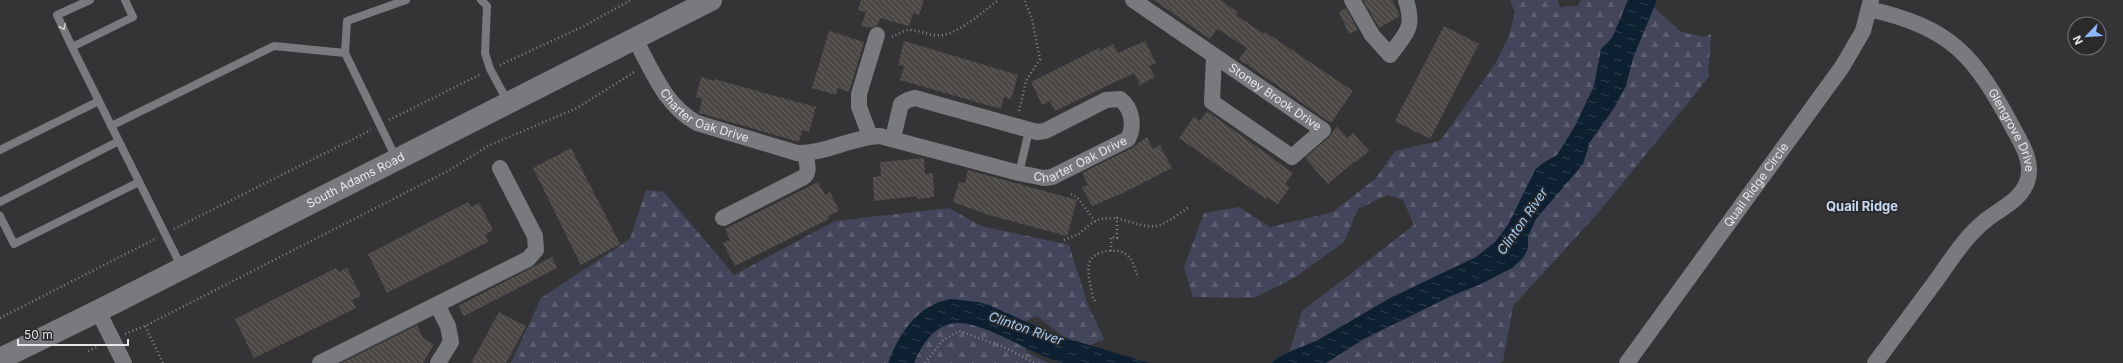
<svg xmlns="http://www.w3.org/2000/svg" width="2123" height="363" viewBox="0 0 2123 363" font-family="Inter,sans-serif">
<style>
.forest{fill:url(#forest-firs)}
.water{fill:url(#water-ripples)}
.building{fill:url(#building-back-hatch)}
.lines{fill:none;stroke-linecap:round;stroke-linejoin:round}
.path{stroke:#858588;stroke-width:2.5;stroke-dasharray:1 3;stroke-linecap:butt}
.lane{stroke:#797a7d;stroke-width:8}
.street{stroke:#797a7d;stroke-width:16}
.secondary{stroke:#797a7d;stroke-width:22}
.oneway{stroke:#ccccce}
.labels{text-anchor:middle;stroke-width:3.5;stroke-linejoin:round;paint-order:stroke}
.street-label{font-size:12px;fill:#e7e7e9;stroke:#2a2a2d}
.neighbourhood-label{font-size:13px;font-weight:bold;fill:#c9d9f3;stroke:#2a2a2d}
.water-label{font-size:13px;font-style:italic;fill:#a4cef6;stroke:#2a2a2d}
</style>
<defs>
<pattern id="forest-firs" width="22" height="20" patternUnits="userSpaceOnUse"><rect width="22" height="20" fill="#43455a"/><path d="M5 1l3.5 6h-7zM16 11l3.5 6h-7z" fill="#5e6072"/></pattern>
<pattern id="water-ripples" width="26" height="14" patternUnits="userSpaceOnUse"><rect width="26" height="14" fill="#0d2031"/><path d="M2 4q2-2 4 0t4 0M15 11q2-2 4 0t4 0" fill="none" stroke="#30404f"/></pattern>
<pattern id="building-back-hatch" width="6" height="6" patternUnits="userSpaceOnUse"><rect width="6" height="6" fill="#4b4846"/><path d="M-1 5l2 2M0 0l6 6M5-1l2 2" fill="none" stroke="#656261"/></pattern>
</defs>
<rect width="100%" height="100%" fill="#343437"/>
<path class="forest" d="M1510,0H1557L1560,7L1578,6L1581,0H1651V5L1681,32L1706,37L1711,34L1708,78L1599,212L1513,306L1503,361L1499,363H1286L1302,311L1414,225L1403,200L1387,195L1358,209L1344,242L1294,278L1254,298L1193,297L1184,267L1204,213L1239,207L1270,227L1333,212L1376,178L1395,151L1440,141L1494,66L1509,36L1515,12Z
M646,190L664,192L734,275L835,221L949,208L981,226L1069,245L1088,305L1104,339L1080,350L1037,316L1017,325L1027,353L1049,363H511L541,298L630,239Z"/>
<path class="water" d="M1628,0H1657L1633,58L1626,86L1614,108L1590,142L1583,164L1536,219L1528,236V249L1523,258L1512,268L1479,285L1451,296L1364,339L1326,363H1271L1282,355L1318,340L1390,298L1476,257L1495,242L1508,225L1535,170L1543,163L1557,155L1575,126L1594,86L1601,49L1612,38Z
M951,299L978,302L989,305L1053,334L1149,363C1130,363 1111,363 1091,363C1083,363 1073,363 1064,363C1033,357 979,316 950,324C931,329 921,347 914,363H888C899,334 918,304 951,299Z"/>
<path class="building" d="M861,0H924L919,15L913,13L909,26L880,18L877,26L870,28L861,26L866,12L858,10Z
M1154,0H1221L1237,12L1236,15L1264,34L1265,32L1353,91L1331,123L1239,59L1247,48L1217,29L1210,39Z
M1363,0H1392L1400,16L1379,28Z
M1346,8L1358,30L1349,34L1339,12Z
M1444,26L1479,44L1430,139L1395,121Z
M829,31L864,42L849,92L838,88L836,95L812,88Z
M904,41L1018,75L1011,99L1004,97L1001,109L900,80L904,66L898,65Z
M1145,41L1156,63L1149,66L1155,77L1140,85L1134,73L1055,111L1050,101L1042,105L1031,82L1099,48L1100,51L1113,44L1118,53Z
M701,77L714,81V79L816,107L809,132L802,130L799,142L699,113L702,99L696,97Z
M1207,111L1293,173L1285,184L1290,187L1278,204L1267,197L1266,199L1179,138L1194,117L1200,121Z
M1337,126L1347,138L1353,133L1369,151L1356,162L1355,161L1328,184L1305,158L1329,137Z
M1147,137L1153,149L1160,145L1172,168L1123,193L1092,206L1082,187L1088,185L1082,173L1132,148Z
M571,148L620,244L581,265L533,168Z
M924,158L925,174L933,173L934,197L917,199V196L874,201L873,177L881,176L880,162Z
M968,170L1077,200L1067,236L989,215L953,202L959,182L965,183Z
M818,182L825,195L830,192L839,211L828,216L829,219L735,266L723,243L730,240L725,229Z
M468,202L471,207L479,203L493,230L485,235L488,242L387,293L368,254Z
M552,257L557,268L464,316L458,306Z
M336,268L339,272L347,268L361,296L352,300L356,308L254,358L235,319Z
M499,312L526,326L506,363H471Z
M417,325L423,338L434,344L423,363H341Z"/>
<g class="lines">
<path class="path" d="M892,37C896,35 904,30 909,30C921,30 931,37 943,35C965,30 981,12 999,0
M500,65L584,26L631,0
M1019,111L1026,81L1040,59L1032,19L1024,0
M389,120L481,74
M1071,194L1077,197L1095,221
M174,229L371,130
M1064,240L1079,234L1090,224L1100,219L1117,218
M1111,251V237L1117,238V218C1157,230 1155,231 1189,207
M1095,301L1093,298C1091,288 1087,274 1089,264C1092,250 1118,247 1127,255C1134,261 1135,270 1138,278
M0,318L157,238
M145,326L163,363
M125,334L145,326L448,171L488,146L577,108L636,71
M88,351L99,346
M925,363L943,340L959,331L1004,347L1035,363"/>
<path class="lane" d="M125,0L133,17L72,47L182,268
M481,0L487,6L485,53L490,69L508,102
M72,47L57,15L90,0
M345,53L347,21L406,0
M111,126L274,46L345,53L396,158
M0,150L99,101
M1019,173L1029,131
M0,202L119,141
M0,216L14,244L139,182"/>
<g class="street">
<path id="s1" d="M1133,0L1323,130L1292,157L1212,102L1214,56"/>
<path d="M1352,0L1372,35L1390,55C1406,33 1415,29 1406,0"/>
<path id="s2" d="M1869,9C1952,28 1974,55 2013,128C2022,144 2034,163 2027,182C2020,201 2001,208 1986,220C1966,236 1952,258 1938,278C1917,306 1896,335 1875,363"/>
<path id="s3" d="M635,39C652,70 665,106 697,123L797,153C825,154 852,137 880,136L1019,173L1044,178L1052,177L1128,139C1135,126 1132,108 1120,99L1106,100L1045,131L1037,132L915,98L908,100L901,104L893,138"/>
<path d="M870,136L859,107V94L877,35"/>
<path d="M723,218L804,177C811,171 806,161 805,153"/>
<path d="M437,305L448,326L451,342L438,363"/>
<path d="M98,311L124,363"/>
<path d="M320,363L528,259L536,250L535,236L500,168"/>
<path id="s4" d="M1627,363L1842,67L1863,31L1871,0"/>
</g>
<path class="secondary" id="s5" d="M0,359L98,311L711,0"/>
</g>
<defs><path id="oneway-chevron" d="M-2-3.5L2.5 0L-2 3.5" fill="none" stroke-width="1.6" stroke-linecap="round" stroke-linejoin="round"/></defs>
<use class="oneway" href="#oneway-chevron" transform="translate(63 27) rotate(64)"/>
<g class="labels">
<g class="street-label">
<text dy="4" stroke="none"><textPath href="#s1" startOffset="172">Stoney Brook Drive</textPath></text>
<text dy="4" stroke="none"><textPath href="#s3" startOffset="109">Charter Oak Drive</textPath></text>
<text dy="4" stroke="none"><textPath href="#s2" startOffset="197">Glengrove Drive</textPath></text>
<text dy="4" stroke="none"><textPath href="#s3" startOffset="505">Charter Oak Drive</textPath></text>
<text dy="4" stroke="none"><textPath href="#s5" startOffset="398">South Adams Road</textPath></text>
<text dy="4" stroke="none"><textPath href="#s4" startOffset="220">Quail Ridge Circle</textPath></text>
</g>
<g class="neighbourhood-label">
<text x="1862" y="211">Quail Ridge</text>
</g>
<g class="water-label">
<text transform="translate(1522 221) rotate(-55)" y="5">Clinton River</text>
<text transform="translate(1026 328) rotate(19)" y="5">Clinton River</text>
</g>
</g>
<g transform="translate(2087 36) rotate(245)"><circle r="19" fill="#2a2a2d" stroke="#767678"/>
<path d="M0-3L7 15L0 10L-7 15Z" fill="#91b8fd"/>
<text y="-6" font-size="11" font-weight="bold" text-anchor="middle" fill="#e7e7e9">N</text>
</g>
<path d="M18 339v6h110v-6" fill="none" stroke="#e7e7e9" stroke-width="2"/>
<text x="24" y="339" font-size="12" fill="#e7e7e9" stroke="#2a2a2d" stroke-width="3" paint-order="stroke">50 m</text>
</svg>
